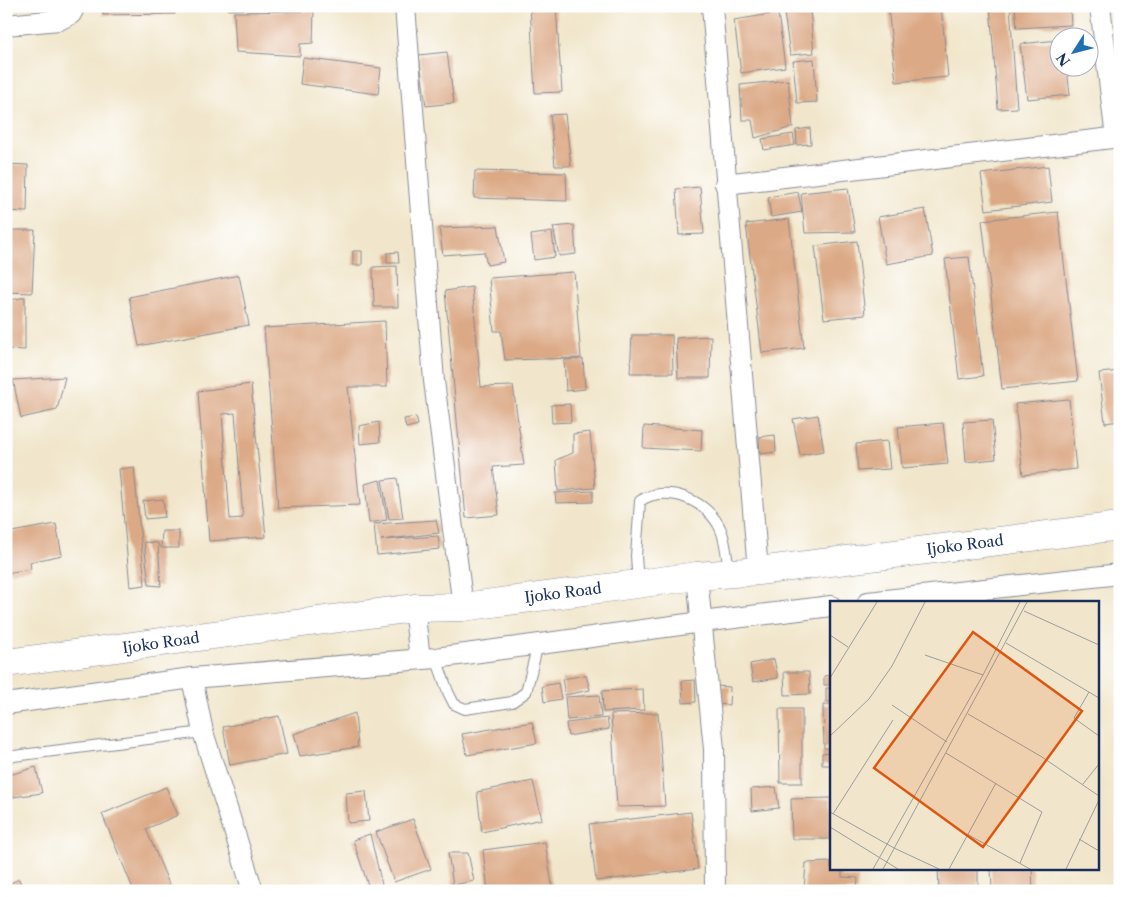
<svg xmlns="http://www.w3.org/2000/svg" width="1126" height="897" viewBox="0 0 1126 897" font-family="'Libre Caslon Text',serif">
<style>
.building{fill:#dba985;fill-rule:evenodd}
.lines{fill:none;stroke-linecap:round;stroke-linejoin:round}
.service-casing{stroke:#868a94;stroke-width:12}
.minor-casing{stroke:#868a94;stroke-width:22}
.secondary-casing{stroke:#868a94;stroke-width:29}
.service{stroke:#fff;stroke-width:10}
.minor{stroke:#fff;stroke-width:20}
.secondary{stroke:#fff;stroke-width:28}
.labels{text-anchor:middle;stroke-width:4.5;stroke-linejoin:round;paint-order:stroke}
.street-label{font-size:15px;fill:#1b2f5e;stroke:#fff}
.inset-road{fill:none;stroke:#9b9d9f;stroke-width:1}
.view{fill:#de5710;fill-opacity:0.15;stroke:#de5710;stroke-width:2.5}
.inset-edge{fill:none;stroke:#1b2f5e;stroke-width:2.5}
</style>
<rect width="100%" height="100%" fill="#fff"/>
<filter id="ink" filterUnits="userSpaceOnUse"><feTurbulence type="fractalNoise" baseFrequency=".02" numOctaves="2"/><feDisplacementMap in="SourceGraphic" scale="10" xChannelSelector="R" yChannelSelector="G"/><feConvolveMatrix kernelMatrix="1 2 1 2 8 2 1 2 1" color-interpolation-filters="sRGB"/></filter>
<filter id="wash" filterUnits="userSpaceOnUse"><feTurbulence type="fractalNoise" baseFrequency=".0096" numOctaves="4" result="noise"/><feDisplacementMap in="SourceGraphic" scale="20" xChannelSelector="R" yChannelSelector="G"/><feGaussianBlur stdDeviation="1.12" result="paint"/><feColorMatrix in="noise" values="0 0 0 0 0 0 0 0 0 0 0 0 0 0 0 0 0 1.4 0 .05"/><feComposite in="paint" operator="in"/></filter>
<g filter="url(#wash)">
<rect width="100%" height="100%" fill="#f1e6cb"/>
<g id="blocks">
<path class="building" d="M103,6H174L175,14L103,15Z
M228,6H272V8L228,10Z
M530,6H556L562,92L535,93Z
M888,6H941L948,77L896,82Z
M990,6H1010L1017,108L998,109Z
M1015,6H1070L1071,25L1017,28Z
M810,9L814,53L790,55L784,13Z
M314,11L313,43L300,44V56L236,52L234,12Z
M778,13L785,67L741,73L734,20Z
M1058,40V68H1067L1070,95L1027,99L1020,44Z
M447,52L454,103L426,106L419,55Z
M303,58L381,68L378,94L300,84Z
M814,59L817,102L797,103L793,61Z
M788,80L793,127L755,138L752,120H742L740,85Z
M565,114L571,166H555L550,115Z
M810,128L811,144L797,145L796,130Z
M793,134L795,145L764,150L762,139Z
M6,164L28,165L27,212L6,211Z
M1048,166L1052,202L986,210L981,174Z
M475,171L566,173L567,201L474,198Z
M700,187L704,234L679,235L676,189Z
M848,188L855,232L805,233L801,193Z
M798,192L802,212L771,217L768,197Z
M925,209L933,256L886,264L878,217Z
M1058,212L1078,381L1002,389L982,220Z
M789,219L804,348L762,353L746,224Z
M574,225L576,254L559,256L553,227Z
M498,226L504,262L487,265L484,252L443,255L439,228Z
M6,230H35L32,293L6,292Z
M552,232L555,257L534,260L531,235Z
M857,241L865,315L824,319L815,246Z
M353,251H362V265H353Z
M398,252L399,263H387V253Z
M969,257L983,376L959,379L945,259Z
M397,266L398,307H374L373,267Z
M574,272L581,358L505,360L501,331H494L489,278Z
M239,275L249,325L139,346L129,297Z
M472,287L481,387L513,386L524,465L493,467L499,515L466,518L445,291Z
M25,297V350L6,349V301Z
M385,321L387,387H348L360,505L278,508L264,328Z
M632,335H672L673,373H630Z
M711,336L710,378H678L676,338Z
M583,359L585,389L566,391L564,360Z
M1120,371V421L1105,423L1099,373Z
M65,377L57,410L21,418L13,380Z
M251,384L266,537L209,541L198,391ZM235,413L243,518L230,519L222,414Z
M1069,399L1076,469L1023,475L1015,404Z
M570,404L571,422L552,423L551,405Z
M818,415L824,451L800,455L793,419Z
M416,417L418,425L406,428L404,419Z
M992,420L996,459L966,462L963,422Z
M379,422L380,442L360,444L359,426Z
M943,423L948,464L902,468L898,427Z
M644,426L702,430L701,451L643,448Z
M590,432L595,488L558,491L556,460L573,453V434Z
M775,435L776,452L760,454L759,437Z
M887,441L890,469L858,471L856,444Z
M134,467L145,585L130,587L119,469Z
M397,478L403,518L389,519L382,480Z
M380,480L387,520L369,523L365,484Z
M593,491V502L556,503L555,493Z
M163,499L165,517L145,519L143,501Z
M436,520L439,533L381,540L438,536L440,549L377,555L374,524Z
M56,524L62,555L30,562L31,569L6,573V533Z
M162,531H179V548H161Z
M144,542L158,543L161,586L149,585Z
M774,659L778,678L753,682L750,664Z
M784,672H809L810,694L785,695Z
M586,675L590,690L565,695L562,679Z
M831,675V685H824V676Z
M695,680L696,702L683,703L682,681Z
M558,683L561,699L544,702L542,686Z
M716,686L730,687L729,705L716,704Z
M826,688H831V702H826Z
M643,689L644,710L603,712L602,691Z
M599,695L601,717L567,720L565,697Z
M823,705H831V748H824Z
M779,709H802V783H780Z
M355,713L358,747L300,756L294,734Z
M658,713L665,806L617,807L611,714Z
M279,716L287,754L230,765L223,727Z
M607,718L609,729L568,736L566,723Z
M532,722L537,743L467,755L462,734Z
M831,752V765H822V753Z
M36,767L42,793L6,798V776Z
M533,781L542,819L482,832L477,792Z
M166,787L178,815L146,829L172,891H134L102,814Z
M776,787L779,808L752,811L751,789Z
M366,791L369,821L348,823L346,793Z
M831,798V839H792L791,799Z
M691,812L698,869L596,881L589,824Z
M413,819L431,869L394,882L376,832Z
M370,834L382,885L370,891L353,840Z
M545,842L553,891H488L483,850Z
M448,853H468L474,881L453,885Z
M831,862V868H842V877L858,878L857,891H804L806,863Z
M938,868H978V891H939Z
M991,868H1032L1033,891H992Z
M19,879L23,891H6V885Z"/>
</g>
</g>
<g filter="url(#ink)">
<use href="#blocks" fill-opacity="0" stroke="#868a94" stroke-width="1"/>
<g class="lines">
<defs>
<path id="service" d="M638,583L636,556L640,501C667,483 709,501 721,530C726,542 727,559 729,572
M436,658L448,692L454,704L465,709L512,702L526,692L538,644
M6,757L203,732"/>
<path id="minor" d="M405,6L434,381L463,607
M712,6L758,571
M1100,6L1116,138
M6,25L59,20L71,14L75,6
M725,184L1120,137
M697,576L714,749L715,891
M868,602L1120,574
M414,608L420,659
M192,678L203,732L253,891
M6,704L192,678L436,658L702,622L831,606"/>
<path id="secondary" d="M6,663L414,608L463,607L697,576L758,571L1120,526"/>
</defs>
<use href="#service" class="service-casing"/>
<use href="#minor" class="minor-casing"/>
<use href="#secondary" class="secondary-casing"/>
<use href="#service" class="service"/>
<use href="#minor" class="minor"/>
<use href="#secondary" class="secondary"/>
</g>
</g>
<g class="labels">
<g class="street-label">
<text transform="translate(965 545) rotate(-7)" y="5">Ijoko Road</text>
<text transform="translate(563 593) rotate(-7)" y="5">Ijoko Road</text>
<text transform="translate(161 643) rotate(-8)" y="5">Ijoko Road</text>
</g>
</g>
<g transform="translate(830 601)">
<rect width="269" height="269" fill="#f1e6cb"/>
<path class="inset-road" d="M194,10L269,44M0,34L18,46M176,42L269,97M95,54L153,74M0,77L47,1M259,91L244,117L269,135M62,104L117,141M138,113L212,156L269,195M0,135L39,98L62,65L95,1M116,152L212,211L190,262M253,183L269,163M0,211L64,247L109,268M3,213L63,119M0,226L68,268M137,233L200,268M249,238L269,250M43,268L153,74L190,1M53,268L197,1M119,268L166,182M236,268L269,199"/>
<path class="view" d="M143,31L252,110L153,246L44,167Z"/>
<rect width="269" height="269" class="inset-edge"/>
</g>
<rect width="1126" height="897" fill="none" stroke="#fff" stroke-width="25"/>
<g transform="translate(1074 52) rotate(234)"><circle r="24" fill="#ffffff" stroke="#a4acbf"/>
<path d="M0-4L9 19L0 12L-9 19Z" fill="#1f6fb2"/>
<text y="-8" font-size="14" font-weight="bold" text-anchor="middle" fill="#1b2f5e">N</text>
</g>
</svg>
